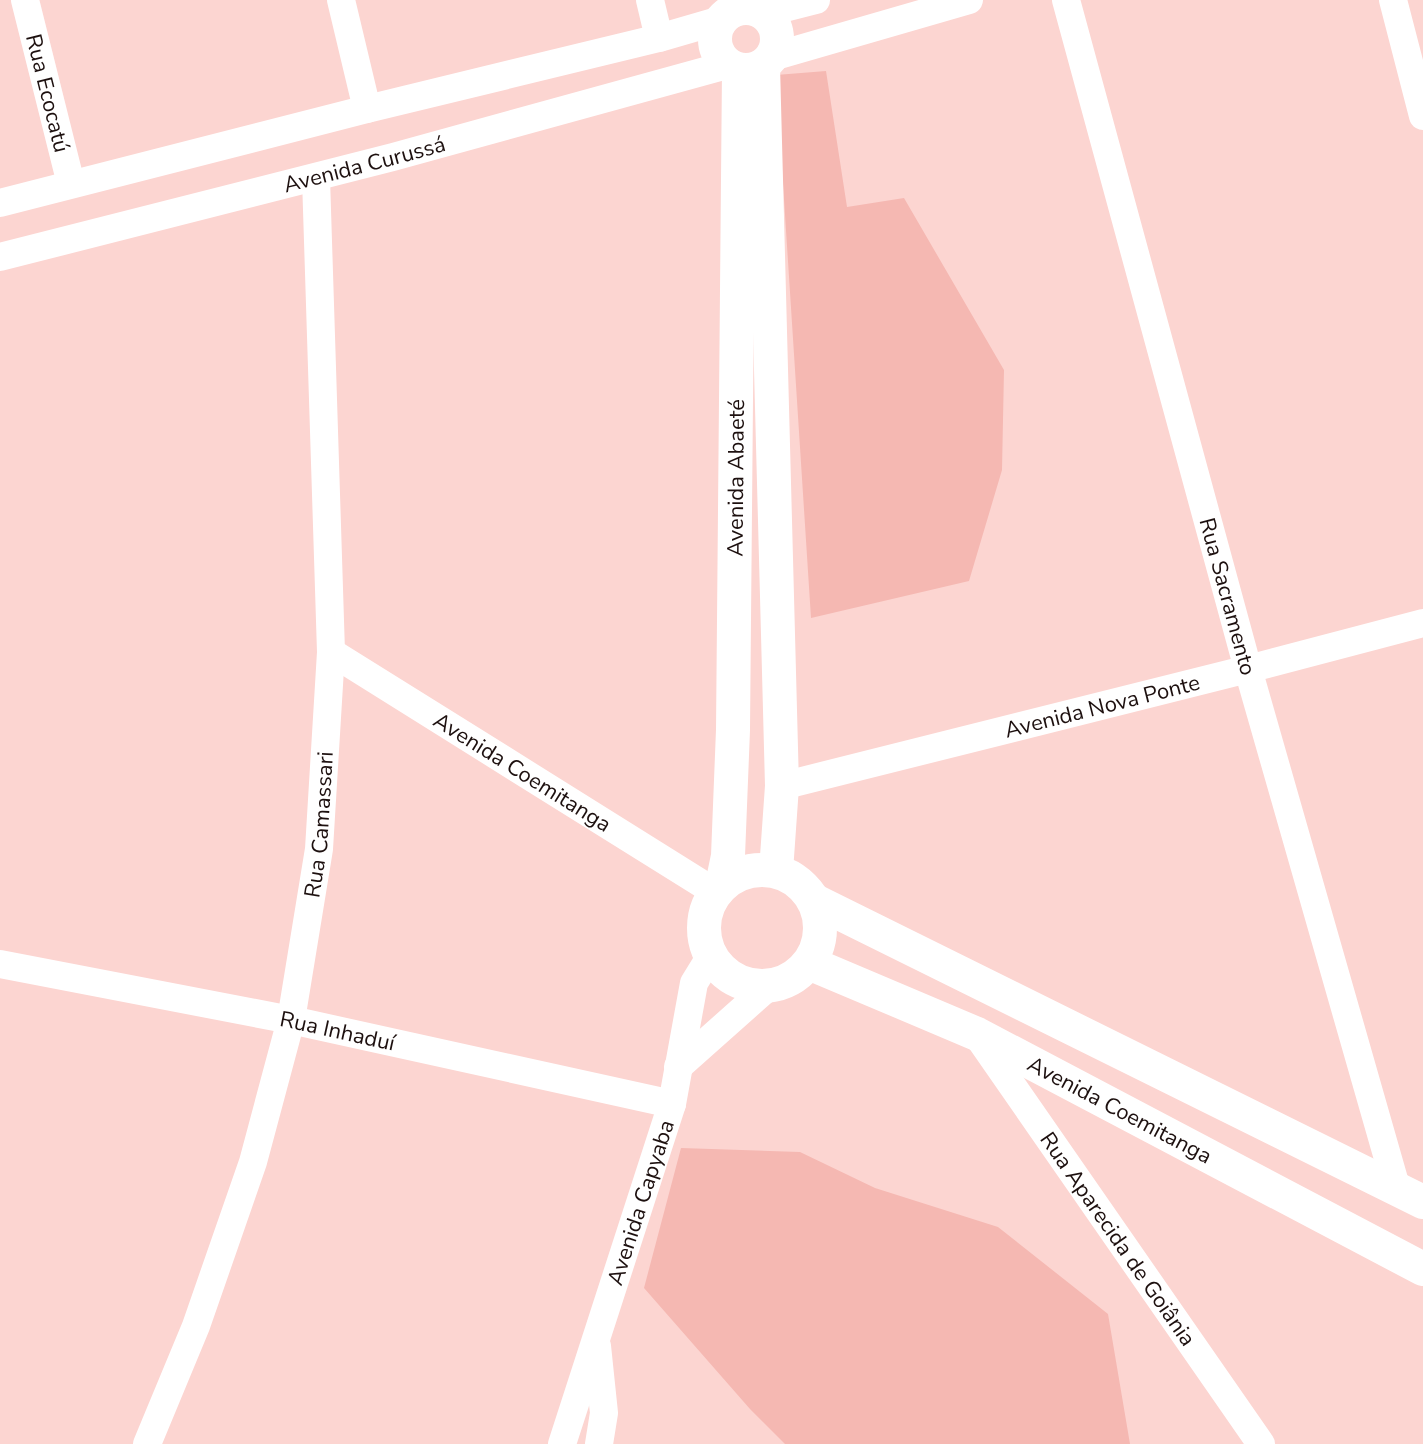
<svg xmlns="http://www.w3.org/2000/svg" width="1423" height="1444" viewBox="0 0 1423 1444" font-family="'Nunito Sans',sans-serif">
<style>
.green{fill:#f5b8b2}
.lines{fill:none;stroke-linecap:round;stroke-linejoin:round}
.minor{stroke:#fff;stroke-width:28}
.tertiary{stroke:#fff;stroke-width:34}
.labels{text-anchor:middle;stroke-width:6;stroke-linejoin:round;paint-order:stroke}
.street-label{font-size:22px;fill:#1d100f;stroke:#fcd5d1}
</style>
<rect width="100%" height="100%" fill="#fcd5d1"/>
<path class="green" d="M826,71L847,207L904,198L1004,370L1002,470L969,581L811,618L776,75Z
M681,1148L800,1152L875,1188L998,1227L1108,1314L1130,1444H785L750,1409L644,1288Z"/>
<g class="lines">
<g class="minor">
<path id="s1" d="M25,0L71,184"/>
<path d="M341,0L367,109"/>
<path d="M650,0L659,38"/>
<path id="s2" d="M1066,0L1248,669L1397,1190"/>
<path d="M1393,0L1423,116"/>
<path d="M765,13L816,0"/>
<path d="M772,57L969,0"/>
<path d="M0,203L367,109L659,38L721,20"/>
<path id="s3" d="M0,257L393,157L727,65"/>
<path id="s4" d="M331,652L715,892"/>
<path id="s5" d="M782,786L1248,669L1423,623"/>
<path id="s6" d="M0,964L291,1020L672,1104"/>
<path id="s7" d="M977,1035L1261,1444"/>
<path d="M678,1067L768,987"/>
<path d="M597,1346L604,1413L599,1444"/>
<path id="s8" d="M147,1444L196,1326L253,1162L291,1020L319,849L331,652L316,178"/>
<path id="s9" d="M562,1444L672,1104L694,983L710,957"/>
</g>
<g class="tertiary">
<circle cx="746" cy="39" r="31"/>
<path d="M763,66L782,786L776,871"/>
<circle cx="762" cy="928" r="58"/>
<path id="s10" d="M722,885L728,856L733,730L739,70"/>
<path d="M815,901L1423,1202"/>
<path id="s11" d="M809,963L977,1034L1423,1269"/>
</g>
</g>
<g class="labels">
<g class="street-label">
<text dy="8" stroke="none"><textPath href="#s1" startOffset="96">Rua Ecocatú</textPath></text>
<text dy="8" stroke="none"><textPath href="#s3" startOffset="376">Avenida Curussá</textPath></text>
<text dy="8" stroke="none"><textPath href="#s10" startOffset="408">Avenida Abaeté</textPath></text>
<text dy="8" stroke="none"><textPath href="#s2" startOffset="618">Rua Sacramento</textPath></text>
<text dy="8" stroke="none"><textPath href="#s5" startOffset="330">Avenida Nova Ponte</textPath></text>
<text dy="8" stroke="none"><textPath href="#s4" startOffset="226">Avenida Coemitanga</textPath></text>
<text dy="8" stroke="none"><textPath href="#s8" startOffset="646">Rua Camassari</textPath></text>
<text dy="8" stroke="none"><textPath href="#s6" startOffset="344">Rua Inhaduí</textPath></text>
<text dy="8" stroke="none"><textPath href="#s11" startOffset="344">Avenida Coemitanga</textPath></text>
<text dy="8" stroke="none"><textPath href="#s9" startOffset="254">Avenida Capyaba</textPath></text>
<text dy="8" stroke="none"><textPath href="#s7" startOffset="248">Rua Aparecida de Goiânia</textPath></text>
</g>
</g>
</svg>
